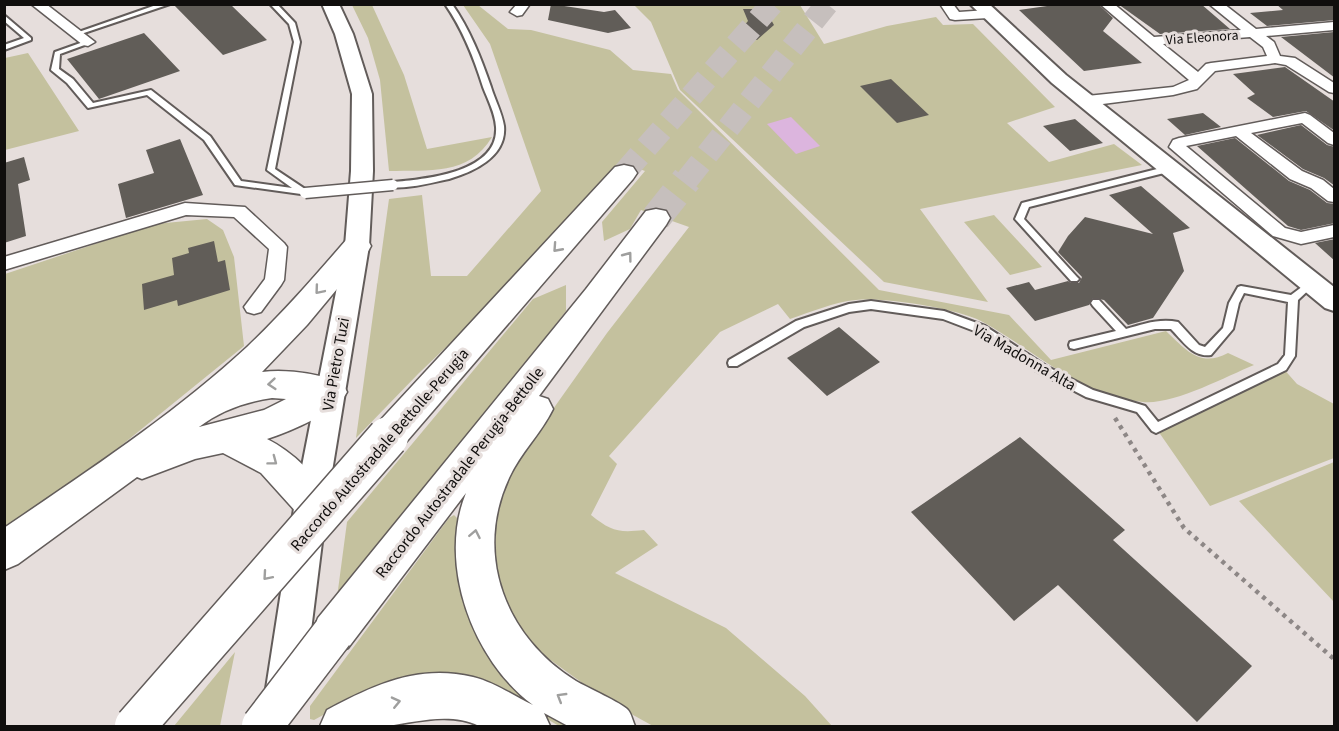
<svg xmlns="http://www.w3.org/2000/svg" width="1339" height="731" viewBox="0 0 1339 731" font-family="'Source Sans 3',sans-serif">
<style>
.green{fill:#c4c19e}
.water{fill:#dcb5de}
.building{fill:#615d58}
.lines{fill:none;stroke-linecap:round;stroke-linejoin:round}
.highway-tunnel-far1{stroke:#c6bfbd;stroke-width:23;stroke-dasharray:23 11;stroke-linecap:butt}
.highway-tunnel{stroke:#c6bfbd;stroke-width:30;stroke-dasharray:30 15;stroke-linecap:butt}
.lane-casing{stroke:#625c5a;stroke-width:4}
.street-casing{stroke:#625c5a;stroke-width:3}
.secondary-casing{stroke:#625c5a;stroke-width:4}
.highway-casing{stroke:#625c5a;stroke-width:3}
.path{stroke:#8d8786;stroke-width:4.5;stroke-dasharray:4 5;stroke-linecap:butt}
.lane{fill:#fff;fill-rule:evenodd}
.street{fill:#fff;fill-rule:evenodd}
.secondary{fill:#fff;fill-rule:evenodd}
.highway{fill:#fff;fill-rule:evenodd}
.lane-bridge-casing{stroke:#625c5a;stroke-width:13;stroke-linecap:butt}
.highway-bridge-casing{stroke:#625c5a;stroke-width:43;stroke-linecap:butt}
.lane-bridge{stroke:#fff;stroke-width:10}
.highway-bridge{stroke:#fff;stroke-width:40}
.oneway{stroke:#9f9f9e}
.labels{text-anchor:middle;stroke-width:6;stroke-linejoin:round;paint-order:stroke}
.far-street-label{font-size:14px;fill:#100e0d;stroke:#e6dedc}
.street-label{font-size:16px;fill:#100e0d;stroke:#e6dedc}
</style>
<rect width="100%" height="100%" fill="#e6dedc"/>
<path class="green" d="M352,5H372L404,75L427,149L492,137C469,176 428,170 389,171L380,80L368,38Z
M463,5H478L508,29L531,30L610,50L633,70L671,74L678,90L879,290L1009,315L1051,360L1166,331C1186,350 1200,368 1228,353L1254,365C1225,377 1173,405 1143,402C1079,395 1034,350 981,321C955,308 885,297 856,300C834,302 811,312 790,319L778,304L720,332L609,456L617,464L591,515C611,531 618,533 644,530L658,545L615,573L726,628L805,696L832,726H653L606,700L549,659L526,638L512,619L493,570V504L524,450L607,333L689,227L641,210L630,229L604,241L602,222L645,171L621,162L464,330L419,373L356,438L389,199L422,195L431,276H467L541,191L490,44Z
M634,5H800L824,44L887,26L936,17L943,25L973,24L1055,107L1007,123L1049,162L1114,144L1142,165L920,209L988,302L884,282L680,90L651,22Z
M28,53L79,131L5,150V58Z
M994,215L1042,267L1010,275L964,222Z
M207,219L223,230L234,257L244,346L91,470L5,529V274L155,224Z
M566,285V311L336,605L347,522L533,299Z
M1282,367L1297,384L1334,404V458L1210,506L1156,428Z
M1334,462V602L1239,501Z
M454,515L458,519L456,559L459,579L567,715L587,726H559L530,709L336,708L314,720L310,719V706L449,518Z
M235,652L220,726H174Z"/>
<path class="water" d="M791,117L820,146L796,154L767,124Z"/>
<path class="building" d="M173,4H230L267,40L223,55Z
M551,4L604,12L615,10L631,28L608,33L548,20Z
M1061,4H1098L1113,18L1103,31L1142,63L1084,71L1019,10Z
M1118,4H1201L1230,29L1160,34Z
M1276,4H1335V20L1267,26L1250,13L1283,10Z
M743,9H765L774,25L757,40L736,35L748,21Z
M1335,32V78L1281,37L1334,32Z
M144,33L180,71L99,99L67,59Z
M1285,67L1335,102V131L1306,111L1273,117L1247,98L1255,94L1233,74Z
M891,79L929,115L897,123L860,86Z
M1203,113L1221,127L1185,135L1167,119Z
M1075,119L1103,143L1070,151L1043,126Z
M1301,125L1327,145L1335,147V186L1324,178L1303,169L1257,135Z
M1235,138L1289,181L1310,190L1327,203L1335,204V223L1301,230L1288,226L1197,146Z
M180,139L203,195L126,218L118,184L154,173L146,150Z
M24,157L30,180L18,184L26,236L4,243V163Z
M1141,186L1190,228L1173,233L1184,271L1153,318L1128,325L1104,300L1093,298L1089,305L1035,321L1006,288L1029,282L1035,290L1068,281L1071,283H1079L1082,277L1058,252L1068,236L1085,217L1153,234L1109,195Z
M1335,239V261L1315,243Z
M214,241L218,262L225,260L230,290L178,306L177,300L144,310L142,284L174,275L172,258L189,253L188,248Z
M839,327L880,362L827,396L787,358Z
M1020,437L1125,530L1113,540L1252,666L1197,722L1058,585L1014,621L911,512Z"/>
<g class="lines">
<path class="highway-tunnel-far1" d="M624,173L772,4
M686,181L827,4"/>
<path class="highway-tunnel" d="M656,218L687,179"/>
<defs>
<path id="lane" d="M159,4H170L78,35L73,34Z
M270,4H277L295,23L300,42L275,169L308,191V195L235,185L204,140L147,95L88,108L67,83L51,70L55,52L86,41H90V43L60,54L59,69L73,79L93,103L151,90L210,136L241,181L292,188L267,170L294,42L289,24Z
M445,4H452C470,30 481,58 491,87C495,100 502,113 504,126C507,157 473,172 449,179C431,183 408,189 390,187V183L393,182C424,179 499,173 496,127C495,113 488,100 483,87C474,58 463,30 445,4Z
M4,15L31,38V40L4,50V45L24,38L4,21Z
M1169,166L1173,169L1172,171L1029,207L1024,219L1077,277L1079,279L1077,281H1071L1015,219L1022,203Z
M1311,280L1314,281L1316,283L1314,285L1298,300L1295,356L1286,370L1156,433L1152,431L1137,412L1086,397L1038,372L977,332L943,319L871,309L849,312L804,327L737,366H729L728,363L729,360L796,321L849,304L871,301L944,311L985,326L1046,366L1093,390L1145,406L1158,422L1278,364L1285,355L1288,302L1244,293L1239,303L1233,329L1211,355C1193,358 1182,340 1171,329H1155L1074,349L1070,348L1069,345L1070,342L1116,331L1093,306L1091,303L1093,300H1099L1126,329C1143,324 1160,318 1178,322L1199,345L1205,347L1223,328L1229,303L1238,287L1241,286L1291,295Z"/>
<path id="street" d="M31,4H46L95,42L88,46L83,45Z
M517,4H530L522,15L517,16L510,12Z
M940,4H953L959,12L988,10L995,14L988,18L955,20L950,19Z
M1100,4H1114L1154,37L1241,30L1209,4H1224L1256,29L1334,22V30L1266,36L1274,42L1280,56L1295,58L1334,83V93L1329,92L1286,65L1275,63L1215,71L1197,89L1173,95L1087,106L1082,104L1079,101L1082,98L1087,96L1173,87L1189,80ZM1250,37L1263,47L1267,56L1211,63L1206,64L1198,72L1163,44Z
M1305,113L1310,115L1334,133V145L1328,143L1302,123L1251,133L1302,171L1323,180L1334,189V202L1328,201L1311,188L1290,179L1236,136L1186,146L1285,228L1301,232L1334,225V237L1301,244L1273,236L1169,147L1173,140L1179,138Z
M185,203L245,207L284,243L287,247L284,280L281,285L261,312L254,314L247,312L244,307L265,279L269,249L234,217L186,215L4,270V257Z"/>
<path id="secondary" d="M322,4H339L353,34L372,94L373,171L369,246L327,502L303,695L298,709L284,714L270,709L265,695L295,502L345,246L351,171L352,94L335,34Z
M970,4H989L1066,75L1334,287V311L1325,308L1052,83Z"/>
<path id="highway" d="M624,165L633,167L637,173L633,179L401,448L388,452L375,448L370,437L375,426L615,167Z
M656,209L666,211L670,218L666,225L539,396L548,399L553,409C541,434 520,453 509,478C473,555 506,638 576,681C586,687 622,703 628,710C631,713 633,722 635,726H568L544,713L550,726H479C450,712 417,722 387,726C366,730 342,726 320,726L327,710C374,685 418,664 473,677C494,682 514,696 533,705C473,661 437,564 466,493L348,648L333,654L318,648L312,633L318,618L586,289L646,211Z
M357,236L367,239L371,246L367,253L307,325L262,372C288,369 317,374 342,382L347,392C337,412 289,432 267,439C293,452 318,476 330,502L324,514L311,519L298,514L261,473L223,453L195,459L142,479L137,477L18,564L4,570V528C88,471 173,415 247,347C283,313 315,276 347,239ZM272,398L286,399L264,410L199,427C220,411 245,402 272,398Z"/>
</defs>
<use href="#lane" class="lane-casing"/>
<use href="#street" class="street-casing"/>
<use href="#secondary" class="secondary-casing"/>
<use href="#highway" class="highway-casing"/>
<path class="path" d="M1115,418L1184,528L1334,659"/>
<use href="#lane" class="lane"/>
<use href="#street" class="street"/>
<use href="#secondary" class="secondary"/>
<use href="#highway" class="highway"/>
<defs>
<path id="lane-bridge" d="M305,193L393,185"/>
<path id="highway-bridge" d="M135,726L388,437
M262,726L333,633"/>
</defs>
<use href="#lane-bridge" class="lane-bridge-casing"/>
<use href="#highway-bridge" class="highway-bridge-casing"/>
<use href="#lane-bridge" class="lane-bridge"/>
<use href="#highway-bridge" class="highway-bridge"/>
</g>
<defs><path id="oneway-chevron" d="M-2-3.5L2.5 0L-2 3.5" fill="none" stroke-width="1.6" stroke-linecap="round" stroke-linejoin="round" transform="scale(1.5)"/></defs>
<g class="oneway">
<use href="#oneway-chevron" transform="translate(557 248) rotate(132)"/>
<use href="#oneway-chevron" transform="translate(628 256) rotate(-53)"/>
<use href="#oneway-chevron" transform="translate(319 290) rotate(130)"/>
<use href="#oneway-chevron" transform="translate(272 384) rotate(175)"/>
<use href="#oneway-chevron" transform="translate(273 461) rotate(37)"/>
<use href="#oneway-chevron" transform="translate(475 534) rotate(-79)"/>
<use href="#oneway-chevron" transform="translate(267 576) rotate(131)"/>
<use href="#oneway-chevron" transform="translate(561 697) rotate(-149)"/>
<use href="#oneway-chevron" transform="translate(396 702) rotate(-13)"/>
</g>
<g class="labels">
<g class="far-street-label">
<text transform="translate(1202 37) rotate(-4)" y="5">Via Eleonora</text>
</g>
<g class="street-label">
<text transform="translate(1025 357) rotate(30)" y="6">Via Madonna Alta</text>
<text transform="translate(335 364) rotate(-80)" y="6">Via Pietro Tuzi</text>
<text transform="translate(379 449) rotate(-49)" y="6">Raccordo Autostradale Bettolle-Perugia</text>
<text transform="translate(459 472) rotate(-52)" y="6">Raccordo Autostradale Perugia-Bettolle</text>
</g>
</g>
<rect width="1339" height="731" fill="none" stroke="#100e0d" stroke-width="12"/>
</svg>
